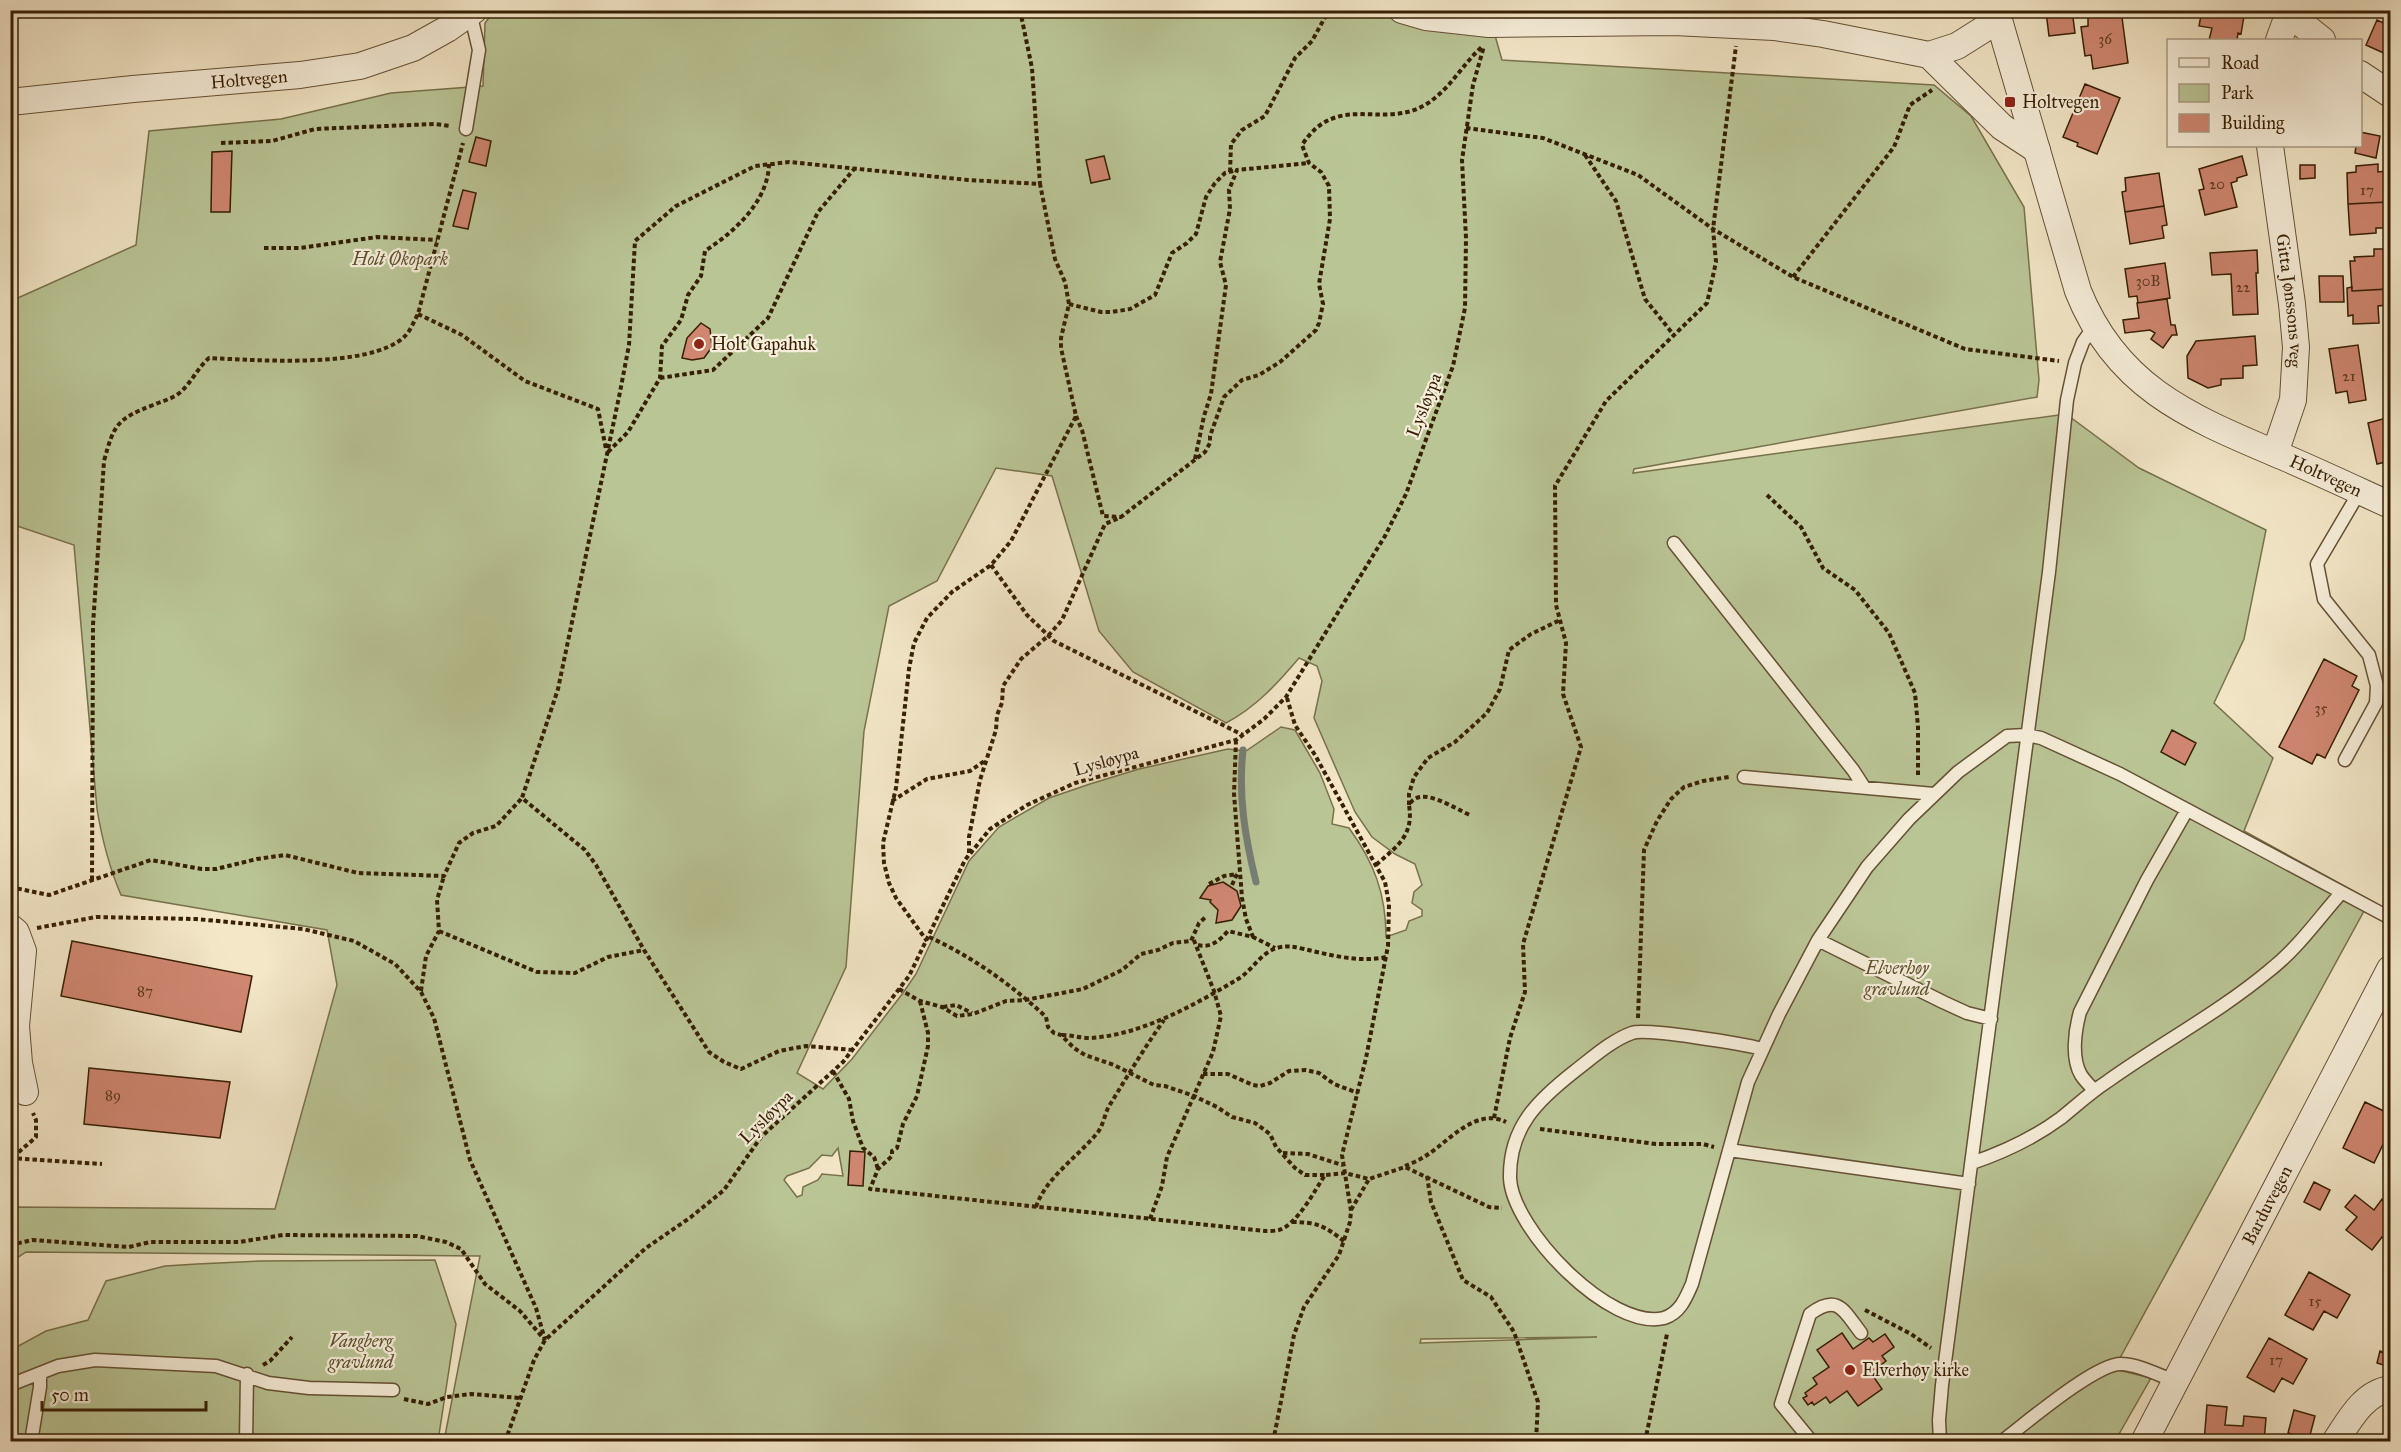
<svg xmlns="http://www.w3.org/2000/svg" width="2401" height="1452" viewBox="0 0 2401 1452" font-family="'IM FELL Great Primer',serif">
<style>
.green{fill:#bac596;stroke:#78724c;stroke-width:1.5;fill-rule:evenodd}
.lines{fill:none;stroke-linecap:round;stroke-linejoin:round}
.stream{stroke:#767e75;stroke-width:7}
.building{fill:#d08772;stroke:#361f03;stroke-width:1.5}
.service-casing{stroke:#655134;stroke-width:15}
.minor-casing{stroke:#655134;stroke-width:28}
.path{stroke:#361f03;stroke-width:4;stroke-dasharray:4.5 3;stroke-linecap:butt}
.service{stroke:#f7efdb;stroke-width:12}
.minor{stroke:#f7efdb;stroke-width:26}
.poi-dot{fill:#8f2418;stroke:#f7efdb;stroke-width:2}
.labels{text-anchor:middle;stroke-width:4.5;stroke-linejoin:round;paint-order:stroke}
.number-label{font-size:15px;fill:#5c391f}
.street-label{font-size:18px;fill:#361f03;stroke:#f7efdb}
.poi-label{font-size:18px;fill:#361f03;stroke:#f7efdb;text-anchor:start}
.park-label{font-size:18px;font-style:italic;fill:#5e512f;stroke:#f7efdb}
</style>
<rect width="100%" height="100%" fill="#f3e7c8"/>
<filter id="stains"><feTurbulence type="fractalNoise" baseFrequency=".00333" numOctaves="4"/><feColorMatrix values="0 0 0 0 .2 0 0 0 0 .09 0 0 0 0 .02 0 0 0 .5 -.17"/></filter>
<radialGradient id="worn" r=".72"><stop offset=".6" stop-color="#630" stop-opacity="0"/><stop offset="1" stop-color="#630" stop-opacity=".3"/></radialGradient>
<path class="green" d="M715,10L1488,11L1502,60L1934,85L1971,116L2024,207L2039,380L2037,397L1634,469L1633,473L2066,414L2139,468L2266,530L2244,639L2214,703L2273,758L2244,831L2370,900L2114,1369L2151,1378L2115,1441H444L480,1256L26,1252L11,1262V1207L275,1209L337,985L327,930L121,895C109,867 102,839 97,809L74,545L11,524V301L136,245L149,131L281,119L391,93L483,86L485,23L494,11ZM996,468L1052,476L1099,631L1133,672L1226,723C1256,707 1277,684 1299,658L1317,666L1322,681L1314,718L1355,812L1372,837L1395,854L1415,864L1422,885L1414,892L1412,903L1422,910V916L1409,921L1406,930L1386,937C1386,894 1374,862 1349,828L1332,824L1334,809L1320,773L1295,730L1281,727L1246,751L1228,749L1139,769L1090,784L1049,798L999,827L969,861L916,974L903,993L852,1059L823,1089L797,1073L846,967L864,731L889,606L937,581ZM838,1148L843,1176L822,1174L818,1180L803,1187L802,1195L797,1197L784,1180L787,1176L809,1168L822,1155L832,1156ZM1597,1337L1420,1343L1421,1339Z
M435,1260L456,1324L438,1441L11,1442V1350L46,1331L88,1320L106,1281L165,1266L197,1264L262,1261Z"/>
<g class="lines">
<path class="stream" d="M1243,750C1238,796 1245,837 1256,882"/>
</g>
<path class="building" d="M2072,10L2075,33L2049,36L2046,12Z
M2088,10H2121L2128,63L2093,69L2091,55L2085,56L2081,27L2088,26Z
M2202,10H2245L2241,34L2238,33L2237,40H2209L2212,28L2199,26Z
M2377,20L2390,26V50L2388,55L2366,45Z
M2085,84L2120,98L2097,154L2077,146L2078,143L2063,137Z
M2360,132L2380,136L2376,158L2355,153L2356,146H2360Z
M476,137L491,141L486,166L469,162Z
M232,151L230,212H211L212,152Z
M1104,156L1110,179L1091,183L1086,160Z
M2242,156L2247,175L2237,178V181L2231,183L2237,207L2205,215L2199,190L2204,189L2199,169Z
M2378,164V172L2386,171L2388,202L2348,204L2347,173L2356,172V166Z
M2300,165H2315V178L2300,179Z
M2159,173L2164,206L2125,212L2122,192L2126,191L2125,178Z
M463,190L476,193L468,229L453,226Z
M2388,202L2389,228H2376V233L2350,235L2348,204Z
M2164,206L2167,225L2162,226L2164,238L2130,244L2125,212Z
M2374,249H2387L2386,263H2390V289L2352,291L2350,261H2355L2354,257L2374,256Z
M2257,250L2258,273H2256L2258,314L2233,315L2231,274L2212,275L2210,253Z
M2165,263L2170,298L2138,303L2137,296L2129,297L2125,269Z
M2319,276H2343L2344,302H2320Z
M2352,287V291L2386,289L2387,305L2378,306L2379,323L2353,324V315L2348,316L2347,288Z
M2167,299L2171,325H2175L2177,335H2172L2163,348L2151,339L2155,333L2150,330L2125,333L2123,320L2139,318L2137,303Z
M701,323L710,329L712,347L704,358L692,360L682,358L687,338Z
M2255,336L2257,365L2243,366V378L2221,379V385L2208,388L2188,378L2187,356L2196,341Z
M2358,345L2366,400L2349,403L2347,391L2336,393L2329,349Z
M2390,417V465V461L2377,464L2368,423Z
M2324,659L2357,676L2352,686L2359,690L2325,758L2317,754L2312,764L2279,747Z
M2172,730L2196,743L2185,765L2161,752Z
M1223,882L1237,891L1241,906L1232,920L1216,923L1218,910L1210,902L1211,900L1200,898L1208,886Z
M72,941L252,976L241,1032L61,996Z
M89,1068L230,1082L220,1138L84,1124Z
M2365,1102L2390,1114V1130L2374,1163L2343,1148Z
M850,1151L865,1152L863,1186L848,1185Z
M2314,1182L2330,1190L2320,1210L2304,1202Z
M2355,1195L2374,1210L2382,1199L2390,1206V1217L2388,1221L2390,1226L2386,1232L2388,1234L2384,1239L2382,1237L2372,1250L2346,1230L2357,1217L2345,1207Z
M2309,1272L2350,1295L2337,1318L2324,1311L2313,1330L2285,1315Z
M1842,1333L1853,1349L1869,1338L1873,1342L1885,1334L1894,1347L1882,1356L1886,1361L1871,1373L1882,1389L1858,1406L1847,1391L1830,1403L1826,1397L1814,1405L1812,1402L1808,1405L1803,1398L1807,1396L1805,1393L1817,1384L1813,1378L1829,1367L1817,1350Z
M2269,1338L2307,1359L2293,1384L2282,1378L2274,1392L2247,1377Z
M2380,1351L2390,1355V1367L2377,1363Z
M2207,1405L2227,1407L2225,1425L2243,1426L2244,1416L2266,1418L2264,1442H2204Z
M2294,1410L2315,1416L2309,1439L2288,1433Z"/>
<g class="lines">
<defs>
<path id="service" d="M466,129L479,50L470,12
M1674,543L1853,770L1864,787
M2345,760L2376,703L2377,686L2369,655L2324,599L2317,564L2360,491
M1744,777L1934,794
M1818,940L1943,1002L1967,1013L1991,1019
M1762,1049C1744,1044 1646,1028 1632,1033C1612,1040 1592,1058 1575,1071C1538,1100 1509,1127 1510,1178C1512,1229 1610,1331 1664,1318C1680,1313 1686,1298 1692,1284L1748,1082L1779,1014L1818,940L1867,867L1909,819L1958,772L2007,736L2026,735L2041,738L2120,774L2390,918
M2094,1090C2090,1086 2085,1081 2081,1075C2071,1058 2075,1030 2080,1012L2147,880L2187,810
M1729,1150L1969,1184
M1972,1163C2004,1152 2034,1138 2061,1118C2077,1105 2091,1092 2108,1081C2161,1043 2220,1012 2270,970C2298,948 2318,919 2341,893
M10,1385L58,1366L95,1360L216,1366L268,1383L309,1388L393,1390
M31,1442L40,1387V1373
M246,1442L247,1374
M1812,1442L1781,1404L1810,1314C1838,1293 1844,1311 1861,1333
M1940,1442L1939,1420L1942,1385L2049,572L2067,400L2075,363L2083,342L2095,325
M2001,1442C2025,1424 2097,1362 2122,1364C2140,1365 2158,1375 2175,1381"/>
<g id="minor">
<path d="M1402,10L1426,17L1489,24L1674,22L1774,27L1823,34L1929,55L1957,46L1984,29L1997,18"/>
<path id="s1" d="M1996,10L2078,291C2118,391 2195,419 2286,458C2321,473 2355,489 2390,505"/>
<path d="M2287,16L2302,24L2322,40"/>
<path d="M2279,40L2290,10"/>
<path d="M1929,55L2002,127L2037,150"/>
<path d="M2360,74L2390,94"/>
<path id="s2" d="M10,102L133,89L300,75L360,66L413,48L447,29L474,10"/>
<path id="s3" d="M2270,146L2292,304L2296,347L2293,400L2275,453"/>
<path d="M10,927L16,932L23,951L16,1026L19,1063L25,1092"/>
<path id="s4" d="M2144,1442L2390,969"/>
<path d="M2335,1442C2349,1421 2363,1393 2390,1389"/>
</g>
</defs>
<use href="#service" class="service-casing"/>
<use href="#minor" class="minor-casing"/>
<path class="path" d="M1020,10L1032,68L1040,184
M1466,128L1543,138L1638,175L1713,229L1793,277L1965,349L2059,361
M221,143L272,141L315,129L435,124L450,126
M1585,155L1616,201L1645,299L1673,334
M1230,172L1231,144L1242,130L1265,116L1295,58L1312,41L1329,10
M264,248H300L377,237L437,240
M1793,277L1894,147L1910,105L1932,90
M1069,304L1101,312H1112L1130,309L1155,295L1172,253L1187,243L1196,234L1206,197L1215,183L1225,173L1237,170
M418,314L462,335L525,381L598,409L606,449
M660,378L713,370L768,318L818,212L855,168
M1076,416L1082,430L1103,516L1121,517
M608,452L628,432L660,378L662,346L681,320L688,295L701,276L705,251C734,232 768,202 769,164
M1195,459L1204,416L1211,394L1226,285L1220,262L1230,209L1229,190L1237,170L1309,163
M1767,495L1801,527L1823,568L1855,590L1889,633L1915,693L1918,727V776
M991,565L1027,615L1054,641L1243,735
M1236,740L1234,794L1242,898L1246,919L1253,937
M892,801L927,779L970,771L986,760
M1409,805V794L1414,777L1428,758L1455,742L1487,713L1500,689L1509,650L1531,634L1560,620
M969,853V837L980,780L996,730L997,715L1002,703L1003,686L1021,659L1048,636L1062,620L1105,524L1121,517L1205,452L1210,443V436L1224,397L1242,380L1259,375L1280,362L1316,330L1319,323L1323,304L1319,284L1330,219L1329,186L1321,172L1309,163L1302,145C1337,91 1382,130 1425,105C1451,89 1462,64 1483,46
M1376,865C1397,846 1414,836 1409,805C1420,784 1455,809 1470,815
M92,880L93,625L104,461C114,424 117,419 153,405C160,402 168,400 175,396C190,387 196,369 209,358C255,360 370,369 404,337C410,332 414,321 418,314L463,143
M1209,884L1224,876L1237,874
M1232,885L1237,874
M10,887L49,895L151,860L202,869H216L257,859L285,855L358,873L444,876L459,843L473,833L496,826L522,798
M37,928L96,917L196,919L303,929L354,941L395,964L421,992L434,1018L470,1160L536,1308L545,1340
M439,931L537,972L575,973L608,957L644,950
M929,937C971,956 1012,985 1046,1017L1048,1027L1054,1033L1061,1035L1074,1048L1085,1055L1114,1065L1154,1085L1165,1086L1194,1096L1217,1107L1232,1117L1255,1123L1270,1134L1276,1147L1295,1168L1305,1175H1325
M1198,945C1211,948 1219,941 1228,931L1253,937L1275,948
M899,989L920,1001L942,1007L957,1016L973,1014L1006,1001L1025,1000L1083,989L1122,970L1141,954L1158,950L1173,943L1191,941L1199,923L1207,916
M421,991L426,956L439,931L437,900L444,876
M920,1001L928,1033V1046L917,1096L903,1124L897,1148L892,1151V1156L878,1169L870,1189L1265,1231C1269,1231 1275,1231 1279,1230C1297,1225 1315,1190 1325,1175L1345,1173L1369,1179L1405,1167L1489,1207L1502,1208
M943,1007L956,1005L972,1013
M1638,1018L1644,850L1657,821L1671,799L1684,787L1703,781L1729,777
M1062,1035C1071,1035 1080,1038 1090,1038C1142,1035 1194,1005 1238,979C1253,970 1260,953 1277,948C1287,945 1294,947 1304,949C1330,955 1360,963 1386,957
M853,1050L806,1046L779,1051L741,1069L724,1062L709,1052L644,950L596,865L585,850L522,798L558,689L620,392L629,345L635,241L676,206L755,166L789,162L968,180L1040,184L1055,259L1065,282L1069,304L1061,338V348L1076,416L1011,541L991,565L952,592L927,618L914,643L909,669L896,788L883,843L884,863L889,883L896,898L927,941
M833,1071L849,1099L853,1121L863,1148L874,1157L878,1169
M1203,1074H1228L1253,1085L1260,1086L1270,1083L1289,1071L1306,1070L1319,1073L1334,1084L1358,1093
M1494,1118L1510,1038L1525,992L1523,944L1581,747L1563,694L1566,643L1556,605L1555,486L1606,401L1707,303L1716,262L1713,229L1736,46
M1540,1129L1656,1144H1703L1714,1147
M1283,1153L1308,1154L1342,1165
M10,1158L102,1164
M10,1164L12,1158L36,1137V1120L33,1113
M1405,1166C1412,1163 1420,1160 1427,1155C1449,1141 1476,1107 1506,1122
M1427,1176L1431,1202L1463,1280L1491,1297L1514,1332L1538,1402L1536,1442
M1036,1207C1046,1177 1078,1157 1098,1132C1104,1124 1105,1111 1111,1103C1128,1075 1145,1047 1164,1020
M1351,1210L1369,1179
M1150,1219L1162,1186L1167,1157L1213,1052L1221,1016L1214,991L1193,938
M1292,1222C1317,1222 1325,1226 1345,1242
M10,1245L32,1240L129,1247L150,1242H239L283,1235L417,1236L446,1242L461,1249L485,1284L520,1311L544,1339
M1865,1310L1911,1334L1931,1348
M263,1365L270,1361L292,1337
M404,1399L428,1404L447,1397L471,1394L520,1398
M505,1442L534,1360L545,1340L646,1248L691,1217L724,1190L761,1137L843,1062L909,976L965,860L990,829L1027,805L1075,783L1236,740L1264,719L1286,697L1385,536L1406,494L1453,366L1465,308L1466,238L1462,160L1473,85L1484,46
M1273,1442L1294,1335L1304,1307L1339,1255L1350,1222L1351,1211L1342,1155L1366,1058L1388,946L1389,904L1385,882L1315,755L1295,725L1287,698
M1645,1442L1667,1334"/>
<use href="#service" class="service"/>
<use href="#minor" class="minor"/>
</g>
<g class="poi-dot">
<rect x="2004" y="96" width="12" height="12" rx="3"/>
<circle cx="699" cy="344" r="6"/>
<circle cx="1850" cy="1370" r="6"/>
</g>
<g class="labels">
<g class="number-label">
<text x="2105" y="44">36</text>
<text x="2217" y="189">20</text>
<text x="2367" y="195">17</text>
<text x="2148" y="286">30B</text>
<text x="2243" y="292">22</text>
<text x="2349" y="381">21</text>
<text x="2321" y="713">35</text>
<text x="145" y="996">87</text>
<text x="113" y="1100">89</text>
<text x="2315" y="1306">15</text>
<text x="2276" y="1365">17</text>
</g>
<g class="street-label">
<text dy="6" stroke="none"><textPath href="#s2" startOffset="240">Holtvegen</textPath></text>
<text dy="6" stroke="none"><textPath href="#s3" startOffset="156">Gitta Jønssons veg</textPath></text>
<text transform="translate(1424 405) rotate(-69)" y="6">Lysløypa</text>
<text dy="6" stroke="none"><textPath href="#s1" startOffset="612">Holtvegen</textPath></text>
<text transform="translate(1106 761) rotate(-16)" y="6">Lysløypa</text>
<text transform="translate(766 1117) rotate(-45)" y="6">Lysløypa</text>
<text dy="6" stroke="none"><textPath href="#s4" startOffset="267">Barduvegen</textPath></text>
</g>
<g class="poi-label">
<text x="2022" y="108">Holtvegen</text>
<text x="711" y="350">Holt Gapahuk</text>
<text x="1862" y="1376">Elverhøy kirke</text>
</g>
<g class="park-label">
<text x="400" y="265">Holt Økopark</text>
<text x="1897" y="974">Elverhøy<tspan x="1897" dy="21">gravlund</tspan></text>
<text x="361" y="1347">Vangberg<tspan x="361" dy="21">gravlund</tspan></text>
</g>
</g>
<rect width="2401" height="1452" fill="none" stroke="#f3e7c8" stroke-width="36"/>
<rect x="12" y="12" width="2377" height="1428" fill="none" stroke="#361f03" stroke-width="3"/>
<rect x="18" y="18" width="2365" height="1416" fill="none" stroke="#361f03" stroke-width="1.5"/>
<rect x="2167" y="39" width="195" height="108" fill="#f7efdb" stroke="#aa9c85" stroke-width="1.5"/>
<rect x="2179" y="58" width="30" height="9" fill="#f7efdb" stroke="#aa9c85" stroke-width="1.5"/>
<text x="2221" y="69" font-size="18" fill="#361f03">Road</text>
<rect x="2179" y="84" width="30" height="18" fill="#bac596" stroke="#aa9c85" stroke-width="1.5"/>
<text x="2221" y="99" font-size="18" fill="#361f03">Park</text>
<rect x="2179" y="114" width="30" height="18" fill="#d08772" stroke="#aa9c85" stroke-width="1.5"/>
<text x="2221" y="129" font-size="18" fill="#361f03">Building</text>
<path d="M42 1401v9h164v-9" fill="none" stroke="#361f03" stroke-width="3"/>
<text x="51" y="1401" font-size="18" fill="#361f03" stroke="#f7efdb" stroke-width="4.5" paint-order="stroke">50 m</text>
<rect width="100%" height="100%" filter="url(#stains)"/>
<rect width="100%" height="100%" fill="url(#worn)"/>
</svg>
